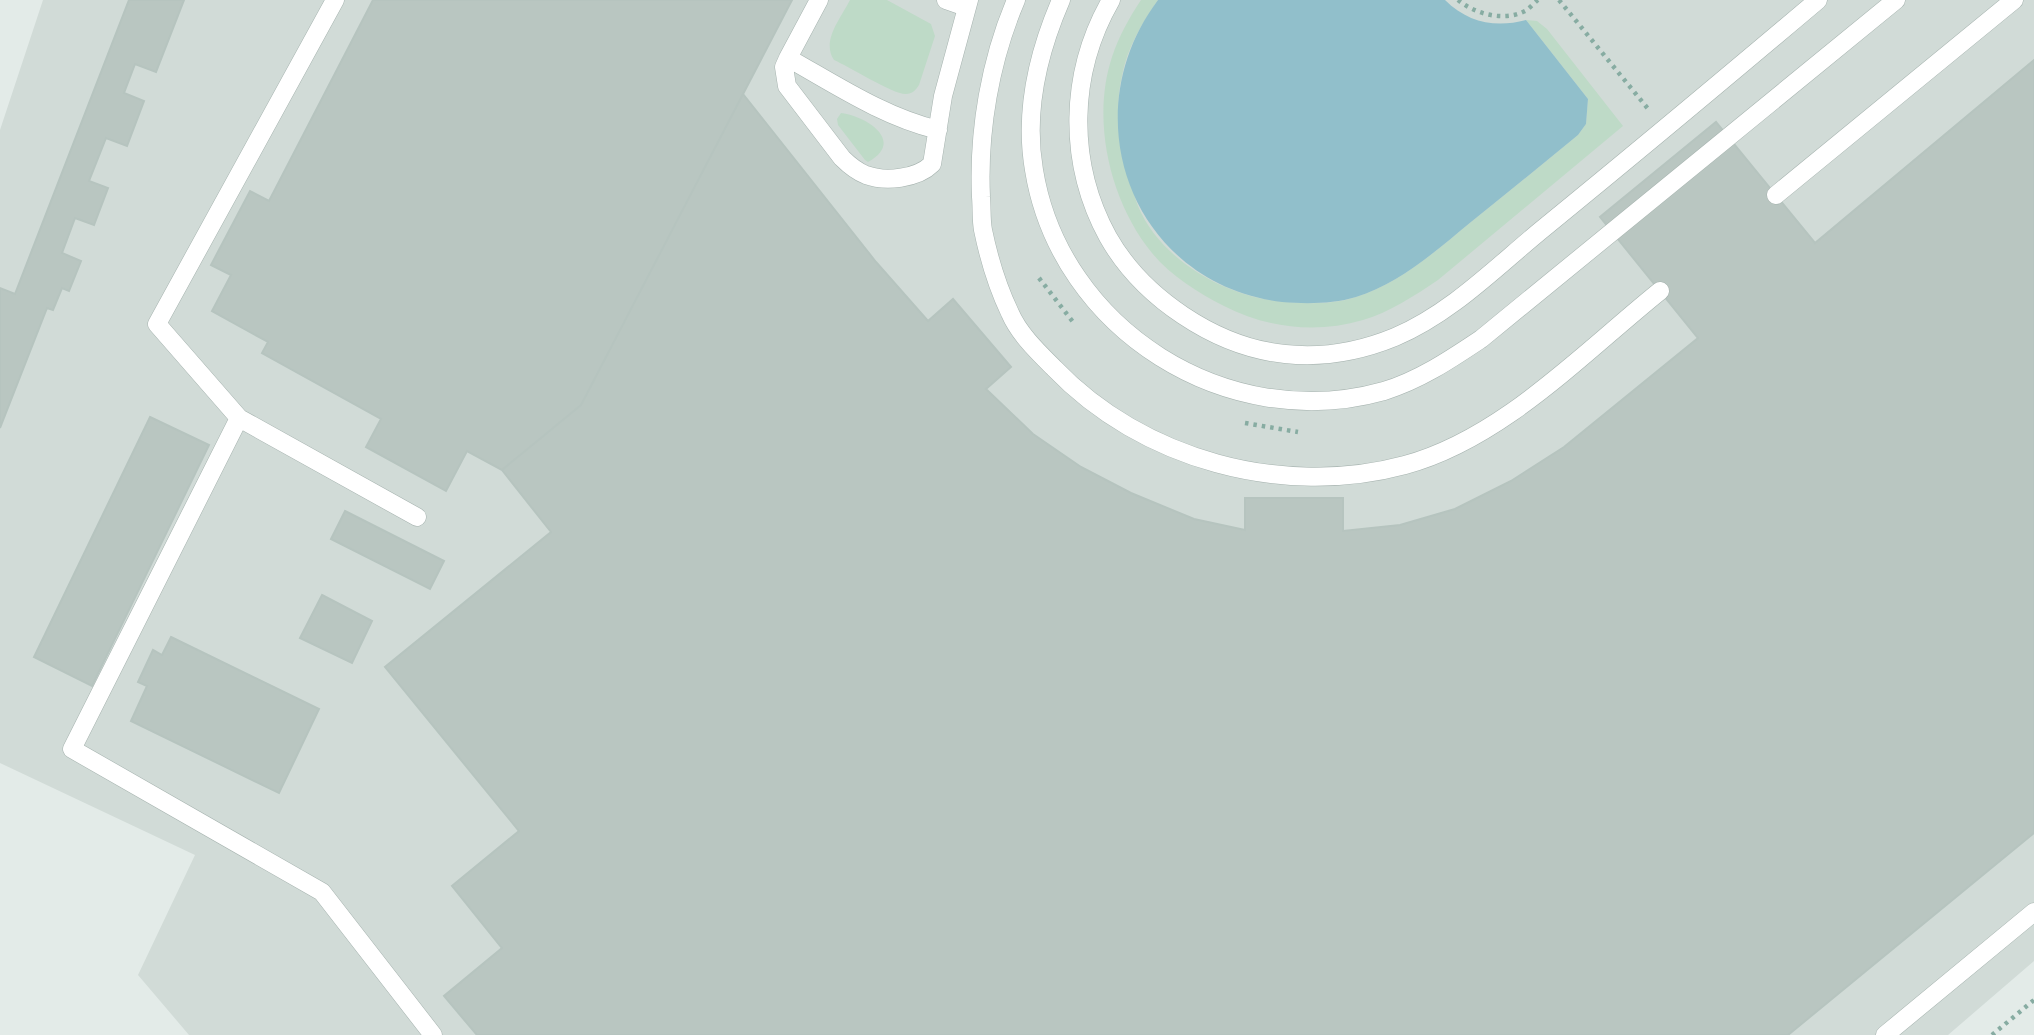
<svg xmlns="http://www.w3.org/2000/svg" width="2034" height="1035" viewBox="0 0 2034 1035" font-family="'DM Sans',sans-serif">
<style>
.built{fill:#d1dbd7}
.green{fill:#bedac7}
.water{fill:#91bfcb}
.building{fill:#b9c6c1;stroke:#b6c4bf;stroke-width:2}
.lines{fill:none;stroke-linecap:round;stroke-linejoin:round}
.lane-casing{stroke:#a6b3af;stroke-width:19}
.path{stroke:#87aca2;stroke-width:4.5;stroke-dasharray:3.5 5;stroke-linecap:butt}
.lane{stroke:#fff;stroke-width:18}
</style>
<rect width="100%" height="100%" fill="#e3ebe8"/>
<path class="built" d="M43,0H2034V961L1948,1035H189L138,975L195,855L0,763V130Z"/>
<path class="green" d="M850,0H887L931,24L935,36L919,85C916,90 912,94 906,94C894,95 848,66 834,60C821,41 841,18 850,0Z
M1141,0H1158C1142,23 1127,48 1122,76C1115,106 1119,135 1127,165C1131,178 1133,193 1138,206C1160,259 1223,295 1277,301C1303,304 1332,305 1356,297C1399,284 1437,250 1471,222C1507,193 1543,164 1578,135L1586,124L1588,99L1526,20L1537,21L1547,29L1623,126L1438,280C1414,296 1390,312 1363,320C1316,334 1267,328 1224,306C1198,293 1170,275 1152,253C1110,202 1091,120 1112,57C1119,36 1129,18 1141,0Z
M841,113C866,116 906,141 868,162L865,160L838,125L837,119Z"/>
<path class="water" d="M1158,0H1445C1468,23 1496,28 1526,20L1588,99L1586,124L1578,135C1543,164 1507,193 1471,222C1437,250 1399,284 1356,297C1333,304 1306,304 1282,302C1133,284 1070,117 1158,0Z"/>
<path class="building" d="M129,0H184L156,72L135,64L124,93L144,101L127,146L106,138L89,181L108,188L94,225L75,218L62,253L81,261L69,291L62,288L53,310L47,308L0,428V288L15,294Z
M373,0H792L581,405L502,470L467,451L446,491L366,447L381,419L262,353L268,342L212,311L231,275L211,265L250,191L269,201Z
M2034,60V833L1788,1035H477L444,996L502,948L452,886L519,831L385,667L551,532L502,470L581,405L743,94L876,262L928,321L953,299L1011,367L986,389L1033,434L1081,467L1131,493L1194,519L1245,530V498H1343V531L1400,525L1455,509L1511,481L1564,447L1698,338L1600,217L1716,122L1815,243Z
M150,417L209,445L92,686L34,657Z
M345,511L444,561L430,589L331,539Z
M322,595L372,621L352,663L300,638Z
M171,637L319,709L279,793L131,721L147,686L138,682L153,650L162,655Z"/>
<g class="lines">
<defs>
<path id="lane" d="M335,0L157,324L239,418L417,517
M819,0L788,58L784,67L787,86L842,158C849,165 856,171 866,175C885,182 917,179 932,164L943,96L969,0
M946,0L966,7
M1016,0C990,61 978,131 981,197C982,208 981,220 983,230C989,259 997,286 1010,313C1019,334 1038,352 1054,368C1142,460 1283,498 1405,465C1502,439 1584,352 1660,291
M1061,0C1038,53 1024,112 1034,170C1060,330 1228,435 1384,391C1420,380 1451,359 1481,339L1896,0
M1111,0C1069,73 1067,162 1108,237C1142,297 1215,347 1285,354C1322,358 1361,351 1395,337C1452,313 1498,265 1545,227C1637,152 1728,76 1818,0
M788,58C836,85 884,117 938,130
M1776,195L2014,0
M239,418L72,749L322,892L433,1035
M1885,1035L2034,912"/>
</defs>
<use href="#lane" class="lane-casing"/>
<path class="path" d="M1458,0C1475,14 1504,22 1525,11C1529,9 1534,3 1538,0
M1559,0L1649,110
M1039,278L1073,322
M1245,423L1298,432
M1992,1035L2034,1000"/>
<use href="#lane" class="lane"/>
</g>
</svg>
